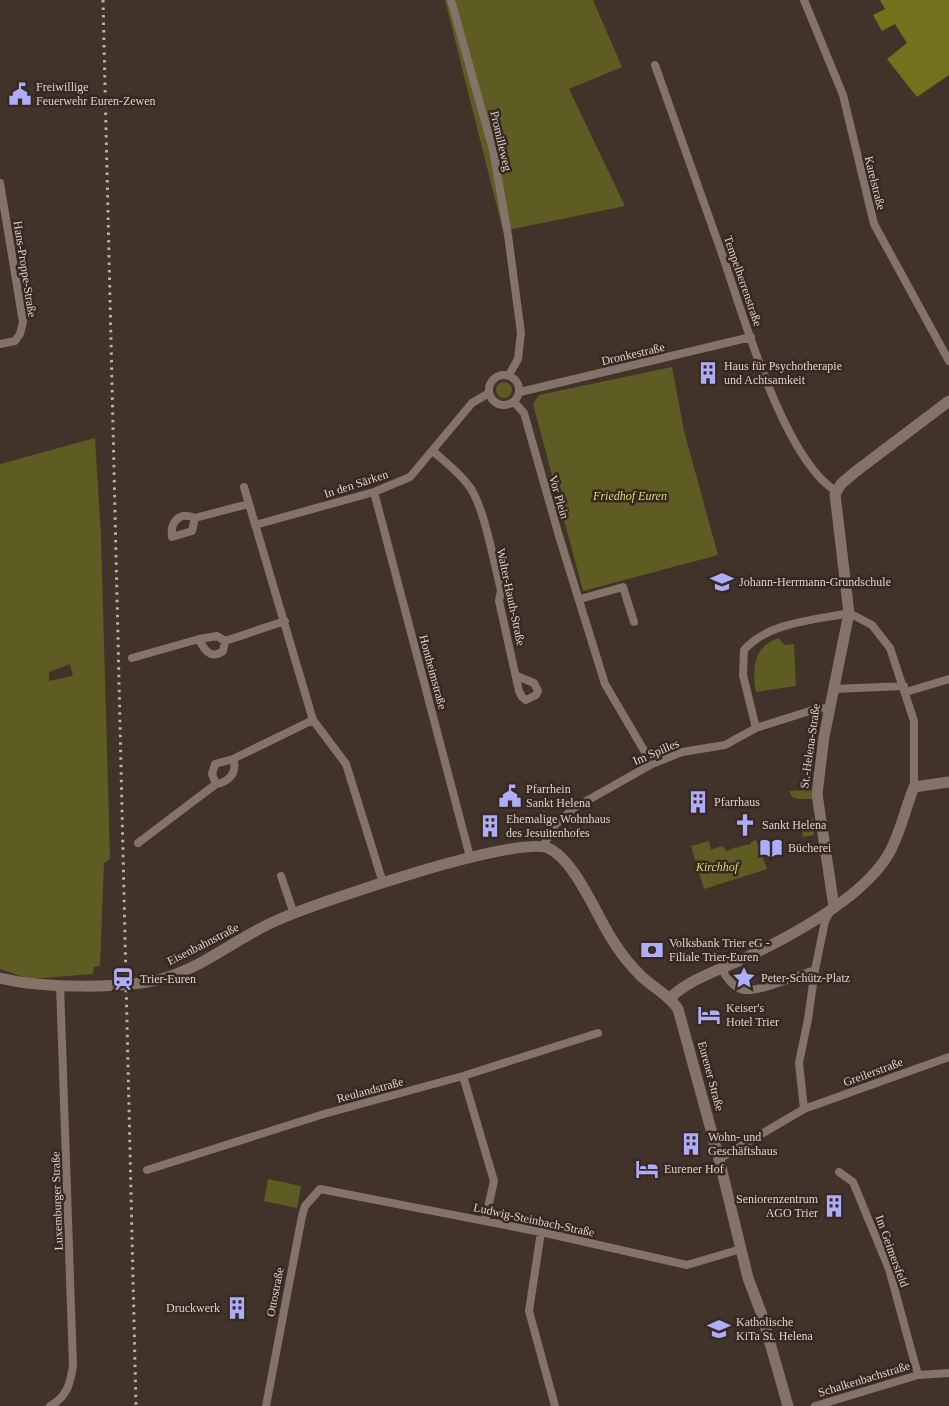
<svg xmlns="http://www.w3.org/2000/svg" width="949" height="1406" viewBox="0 0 949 1406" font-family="Georgia,serif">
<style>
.green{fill:#5e5c22;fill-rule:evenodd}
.forest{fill:#74711d}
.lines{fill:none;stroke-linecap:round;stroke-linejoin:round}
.street{stroke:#837369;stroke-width:8}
.secondary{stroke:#837369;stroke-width:11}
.rail{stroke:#bbb1ac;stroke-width:3;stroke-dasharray:2.5 5;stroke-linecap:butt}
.labels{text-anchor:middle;stroke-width:5;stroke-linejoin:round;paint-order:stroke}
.poi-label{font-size:12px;fill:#dcd3ce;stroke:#372921;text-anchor:start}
.street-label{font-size:12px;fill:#dcd3ce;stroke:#372921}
.park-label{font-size:12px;font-style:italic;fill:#dad769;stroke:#372921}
</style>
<rect width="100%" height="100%" fill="#41332a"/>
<path class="green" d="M445,0H593L622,67L569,89L625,206L503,231Z
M672,367L684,431L718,555L583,591L533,404L539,395Z
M496 390a8 8 0 1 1 16 0a8 8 0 1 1-16 0Z
M95,438L101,537L110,859L104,863L100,966L94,967L93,974L30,979L0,969V464ZM70,664L73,676L49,681V672Z
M779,638L784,645L794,644L796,686L756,692C752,669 753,646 779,638Z
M811,790L812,799H798L792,797L789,791Z
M813,818L814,835L803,837L801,823Z
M756,840L767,869L704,889L691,846L709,841L711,850L722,846L727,851L736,847L737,849L738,847L751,844V842Z
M268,1179L301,1186L297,1208L264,1201Z"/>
<path class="forest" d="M880,0H949V75L917,97L887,59L907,43L895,24L882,31L873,15L885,9Z"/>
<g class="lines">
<path class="street" d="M451,0L493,150L508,235L521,333L518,359L509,375
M804,0L843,95L874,224L949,361
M655,65C677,127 699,189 721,251C742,311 783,459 836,491
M0,183L23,322L20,334L15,341L0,344
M489 390a15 15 0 1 1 30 0a15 15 0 1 1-30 0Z
M520,392L751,337
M514,402L524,413L559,536L605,684L652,764
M433,451C445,462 459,472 469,486C484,505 494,564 501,590L499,601L519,691L522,697L526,700L536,695L538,691L534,683L517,676
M244,487L313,720L346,764L383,883
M374,492L470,857
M195,518L192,531L172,537C170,522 179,511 195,518L248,504
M255,525L374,492L410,477L472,403L489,393
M580,599L623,587L634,622
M199,639L217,636L225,641
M132,658L199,639C204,650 211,660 223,651L225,641L285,621
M834,689L904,686
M906,692L949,679
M756,728L743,675L744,650C768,622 816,620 849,613L872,625L890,648L914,721V787
M216,784L212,774L215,764L233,759
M138,843L216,784C229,782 238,772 233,759L313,720
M543,846L555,825L574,808L652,764L682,752L725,745L756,728L819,708L829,709
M281,876L294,914
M722,969C726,978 734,988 744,990C763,991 796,976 815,970
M463,1076L494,1181L485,1221
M804,1109L799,1063L808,1019L815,970L825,921L830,912
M719,1159L804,1109L949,1057
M147,1170L324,1114L463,1076L598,1033
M839,1172L853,1182L889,1269L918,1375
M541,1232L529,1311L555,1406
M50,1406C67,1397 70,1384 73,1366L60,985
M266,1406L302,1216L305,1206L320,1189L541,1232L687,1265L741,1249
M815,1406L918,1375L949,1373"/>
<path class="secondary" d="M834,907L817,794L824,737L849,613L835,494L841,484L855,472L949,401
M0,978C41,988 128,990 168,977C208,964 241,935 280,919C319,902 516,835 548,848C576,860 598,920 615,944C622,955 631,966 640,975C652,987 668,994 678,1009L719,1159L748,1278L762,1315L788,1406
M670,998C691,978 720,970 747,957C791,936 862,898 888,855C900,835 905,809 914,787L949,782"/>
<path class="rail" d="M103,0L136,1406"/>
</g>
<defs>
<symbol id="civic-bare" viewBox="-9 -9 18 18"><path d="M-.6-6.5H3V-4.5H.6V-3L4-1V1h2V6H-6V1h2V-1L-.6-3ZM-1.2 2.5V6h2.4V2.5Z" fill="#adaefb" stroke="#372921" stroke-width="2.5" paint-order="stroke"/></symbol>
<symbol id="building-bare" viewBox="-9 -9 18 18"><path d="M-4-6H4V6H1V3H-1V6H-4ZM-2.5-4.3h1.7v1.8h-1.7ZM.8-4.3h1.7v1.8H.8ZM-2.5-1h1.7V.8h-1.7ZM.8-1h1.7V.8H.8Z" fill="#adaefb" stroke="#372921" stroke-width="2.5" paint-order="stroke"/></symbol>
<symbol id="school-bare" viewBox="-9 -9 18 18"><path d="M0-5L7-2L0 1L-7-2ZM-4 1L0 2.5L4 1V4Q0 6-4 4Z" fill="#adaefb" stroke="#372921" stroke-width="2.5" paint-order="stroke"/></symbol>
<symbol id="church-bare" viewBox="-9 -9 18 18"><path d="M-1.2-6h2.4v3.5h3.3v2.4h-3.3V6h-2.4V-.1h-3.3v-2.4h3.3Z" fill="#adaefb" stroke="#372921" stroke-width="2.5" paint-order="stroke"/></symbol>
<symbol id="library-bare" viewBox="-9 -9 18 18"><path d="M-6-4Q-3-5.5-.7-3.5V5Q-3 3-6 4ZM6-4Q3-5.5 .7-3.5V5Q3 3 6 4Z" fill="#adaefb" stroke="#372921" stroke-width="2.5" paint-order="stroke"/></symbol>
<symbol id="bank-bare" viewBox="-9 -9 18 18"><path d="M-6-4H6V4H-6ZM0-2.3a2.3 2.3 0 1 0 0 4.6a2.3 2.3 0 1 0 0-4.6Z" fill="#adaefb" stroke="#372921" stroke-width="2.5" paint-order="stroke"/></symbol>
<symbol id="sight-bare" viewBox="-9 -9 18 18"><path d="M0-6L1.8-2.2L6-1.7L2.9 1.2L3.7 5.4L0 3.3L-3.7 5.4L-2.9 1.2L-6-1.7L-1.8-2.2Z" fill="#adaefb" stroke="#372921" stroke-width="2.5" paint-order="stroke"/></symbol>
<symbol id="station-bare" viewBox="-9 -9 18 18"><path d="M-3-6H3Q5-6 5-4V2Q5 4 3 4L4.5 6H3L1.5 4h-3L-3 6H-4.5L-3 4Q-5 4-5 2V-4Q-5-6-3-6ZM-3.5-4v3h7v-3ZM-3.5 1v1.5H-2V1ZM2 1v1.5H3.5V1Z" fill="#adaefb" stroke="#372921" stroke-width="2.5" paint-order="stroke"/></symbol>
<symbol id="hotel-bare" viewBox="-9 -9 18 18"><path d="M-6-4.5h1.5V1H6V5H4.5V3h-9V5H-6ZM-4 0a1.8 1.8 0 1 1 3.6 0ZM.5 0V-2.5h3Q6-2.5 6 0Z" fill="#adaefb" stroke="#372921" stroke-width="2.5" paint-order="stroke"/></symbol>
</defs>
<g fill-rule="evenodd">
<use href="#civic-bare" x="4" y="78" width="32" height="32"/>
<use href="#building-bare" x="692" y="357" width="32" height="32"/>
<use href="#school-bare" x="706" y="566" width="32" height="32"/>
<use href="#civic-bare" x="494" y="780" width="32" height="32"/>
<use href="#building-bare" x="682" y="786" width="32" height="32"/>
<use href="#church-bare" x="729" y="809" width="32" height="32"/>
<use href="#building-bare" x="474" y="810" width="32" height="32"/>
<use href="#library-bare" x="755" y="832" width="32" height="32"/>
<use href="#bank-bare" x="636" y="934" width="32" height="32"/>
<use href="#sight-bare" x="728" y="962" width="32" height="32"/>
<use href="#station-bare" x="107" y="963" width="32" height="32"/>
<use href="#hotel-bare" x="693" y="999" width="32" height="32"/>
<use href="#building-bare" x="675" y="1128" width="32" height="32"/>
<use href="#hotel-bare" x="631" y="1153" width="32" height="32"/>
<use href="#building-bare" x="818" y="1190" width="32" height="32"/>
<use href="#building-bare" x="221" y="1292" width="32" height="32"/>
<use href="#school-bare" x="703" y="1313" width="32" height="32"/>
</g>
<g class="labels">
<g class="poi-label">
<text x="36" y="91">Freiwillige<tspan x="36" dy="14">Feuerwehr Euren-Zewen</tspan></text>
<text x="724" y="370">Haus für Psychotherapie<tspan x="724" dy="14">und Achtsamkeit</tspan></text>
<text x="739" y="586">Johann-Herrmann-Grundschule</text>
<text x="526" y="793">Pfarrhein<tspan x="526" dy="14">Sankt Helena</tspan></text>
<text x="714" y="806">Pfarrhaus</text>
<text x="506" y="823">Ehemalige Wohnhaus<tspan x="506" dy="14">des Jesuitenhofes</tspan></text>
<text x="762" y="829">Sankt Helena</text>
<text x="788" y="852">Bücherei</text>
<text x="669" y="947">Volksbank Trier eG -<tspan x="669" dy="14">Filiale Trier-Euren</tspan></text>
<text x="761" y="982">Peter-Schütz-Platz</text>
<text x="140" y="983">Trier-Euren</text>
<text x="726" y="1012">Keiser's<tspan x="726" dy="14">Hotel Trier</tspan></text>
<text x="708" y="1141">Wohn- und<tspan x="708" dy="14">Geschäftshaus</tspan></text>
<text x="664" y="1173">Eurener Hof</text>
<text x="818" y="1203" text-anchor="end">Seniorenzentrum<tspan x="818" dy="14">AGO Trier</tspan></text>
<text x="220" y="1312" text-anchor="end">Druckwerk</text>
<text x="736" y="1326">Katholische<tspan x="736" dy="14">KiTa St. Helena</tspan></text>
</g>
<g class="street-label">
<text transform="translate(501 141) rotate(77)" y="4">Promilleweg</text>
<text transform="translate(875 183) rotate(76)" y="4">Karelstraße</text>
<text transform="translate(25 269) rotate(81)" y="4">Hans-Proppe-Straße</text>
<text transform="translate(743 281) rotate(71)" y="4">Tempelherrenstraße</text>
<text transform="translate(633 354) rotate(-13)" y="4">Dronkestraße</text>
<text transform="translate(356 484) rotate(-18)" y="4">In den Särken</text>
<text transform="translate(559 497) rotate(74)" y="4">Vor Plein</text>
<text transform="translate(511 597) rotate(78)" y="4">Walter-Hauth-Straße</text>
<text transform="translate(433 672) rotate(75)" y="4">Hontheimstraße</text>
<text transform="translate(810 746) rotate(-82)" y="4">St.-Helena-Straße</text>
<text transform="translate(656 752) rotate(-23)" y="4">Im Spilles</text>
<text transform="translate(203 944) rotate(-27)" y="4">Eisenbahnstraße</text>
<text transform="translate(873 1072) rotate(-20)" y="4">Greilerstraße</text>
<text transform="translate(711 1076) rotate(75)" y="4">Eurener Straße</text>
<text transform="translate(370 1090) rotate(-15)" y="4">Reulandstraße</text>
<text transform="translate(57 1201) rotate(-92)" y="4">Luxemburger Straße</text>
<text transform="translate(534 1220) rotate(12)" y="4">Ludwig-Steinbach-Straße</text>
<text transform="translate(892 1251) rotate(70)" y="4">Im Geimersfeld</text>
<text transform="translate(275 1292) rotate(-79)" y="4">Ottostraße</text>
<text transform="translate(864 1379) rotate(-17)" y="4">Schalkenbachstraße</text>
</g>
<g class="park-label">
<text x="630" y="500">Friedhof Euren</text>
<text x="717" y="871">Kirchhof</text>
</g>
</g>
</svg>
